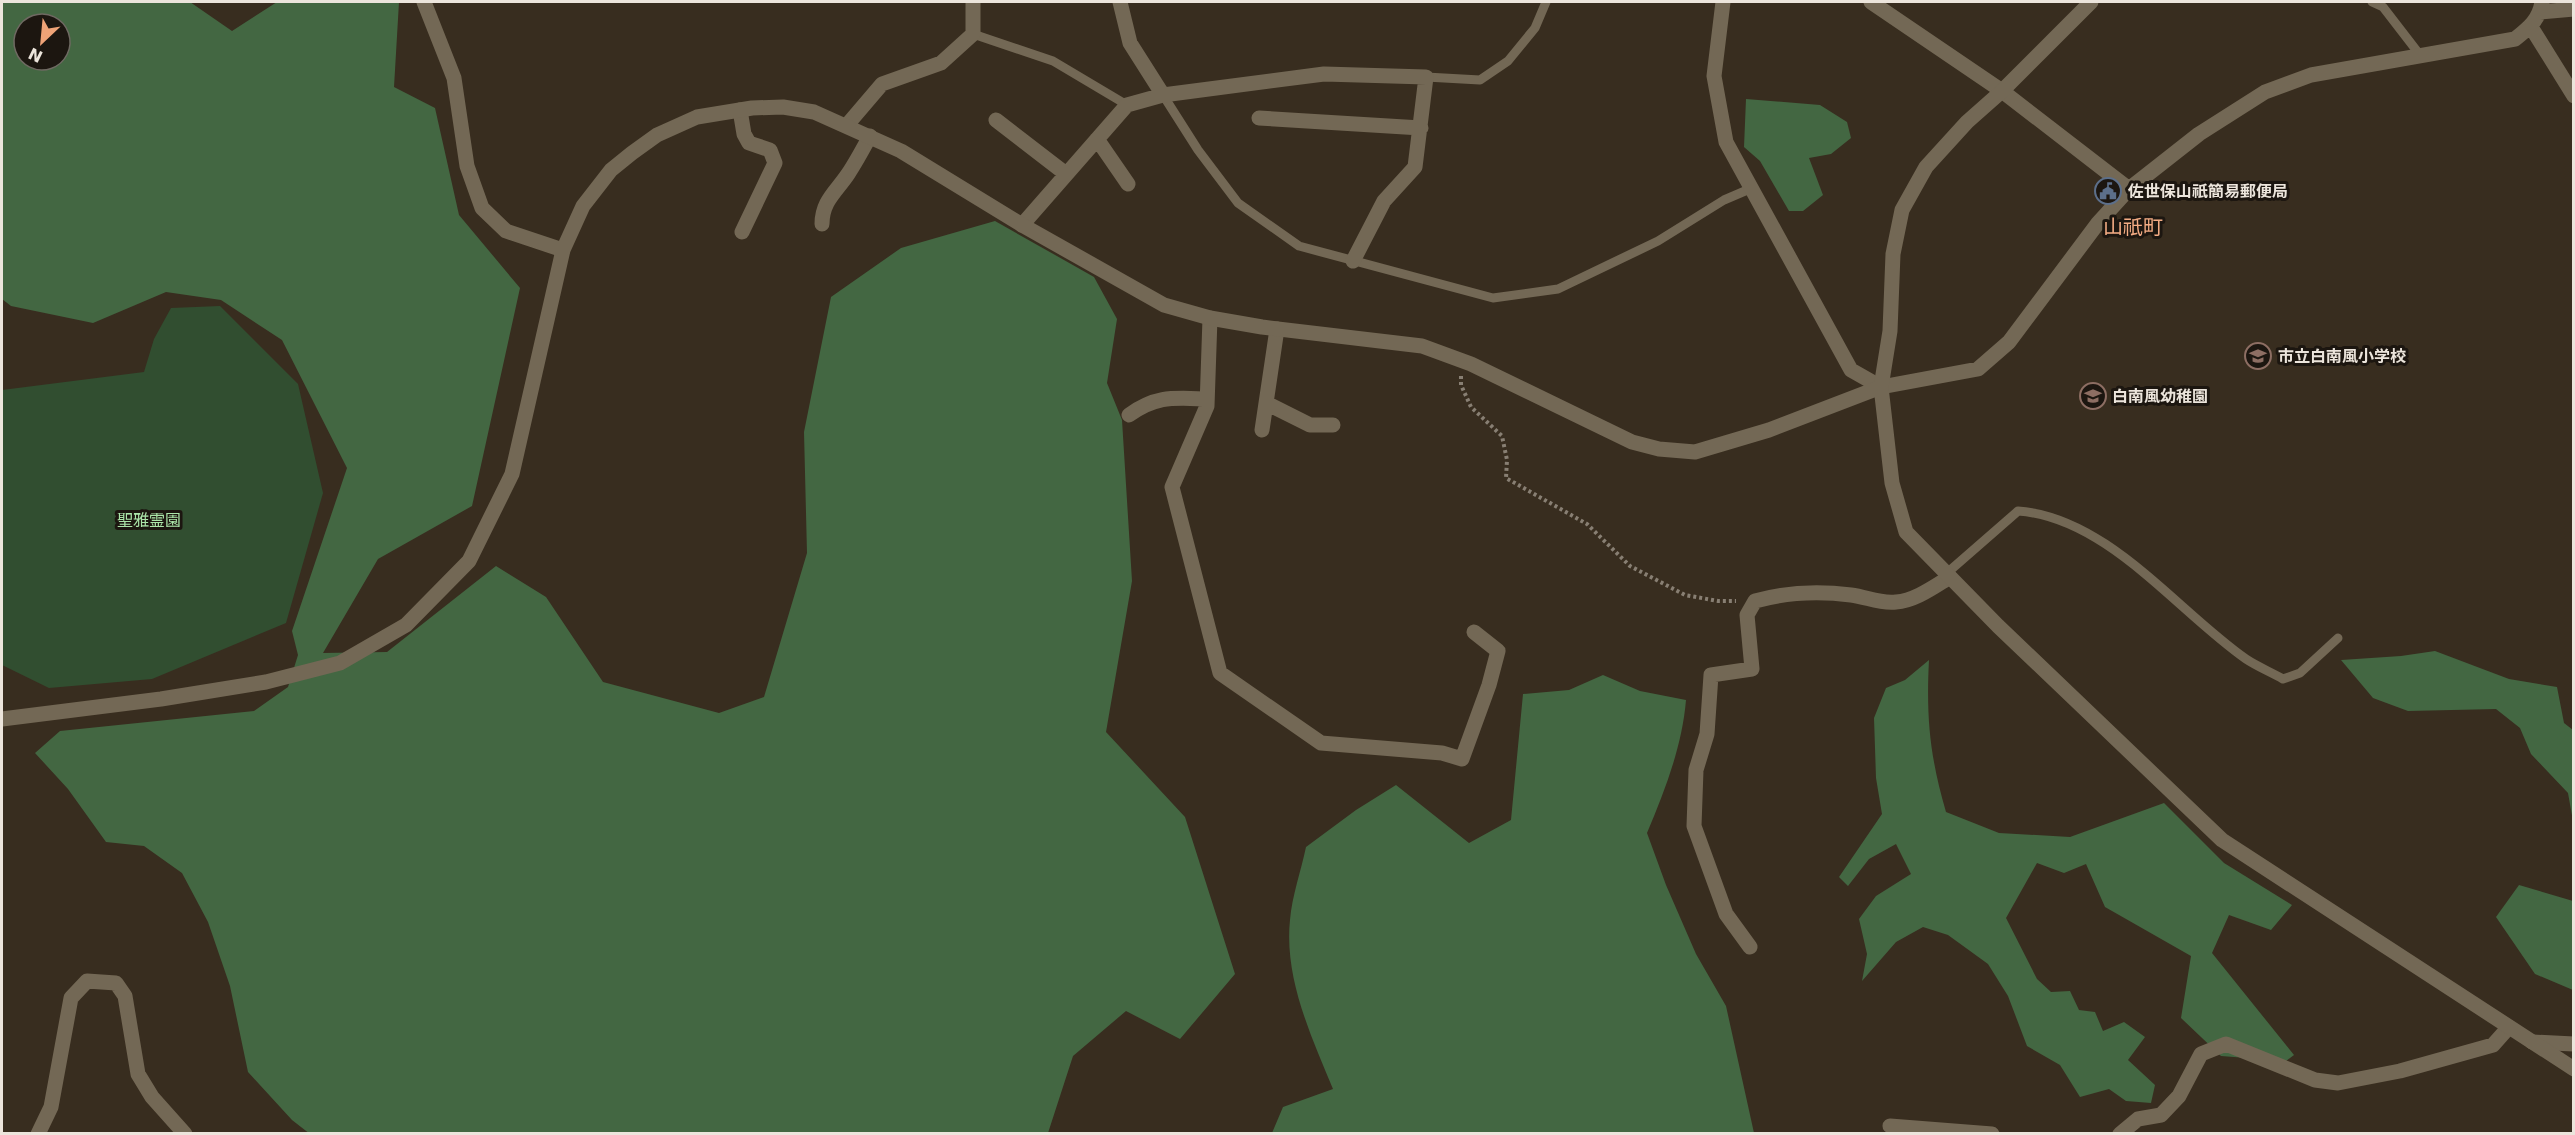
<svg xmlns="http://www.w3.org/2000/svg" width="2575" height="1135" viewBox="0 0 2575 1135" font-family="'DejaVu Sans','Noto Sans JP',sans-serif">
<style>
.green{fill:#314e30}
.forest{fill:#436742;fill-rule:evenodd}
.lines{fill:none;stroke-linecap:round;stroke-linejoin:round}
.path{stroke:#887f73;stroke-width:4;stroke-dasharray:3 3;stroke-linecap:butt}
.service{stroke:#736855;stroke-width:9}
.minor{stroke:#736855;stroke-width:15}
.tertiary{stroke:#736855;stroke-width:15}
.labels{text-anchor:middle;stroke-width:6;stroke-linejoin:round;paint-order:stroke}
.poi-label{font-size:16px;font-weight:bold;fill:#ece5dc;stroke:#1c1610;text-anchor:start}
.park-label{font-size:16px;fill:#abe5a9;stroke:#1c1610}
.quarter-label{font-size:20px;fill:#f4ac84;stroke:#1c1610}
</style>
<rect width="100%" height="100%" fill="#382d1f"/>
<path class="green" d="M220,306L298,384L323,493L286,623L152,679L49,688L2,665V390L144,372L154,339L171,308Z"/>
<path class="forest" d="M2,2H190L232,31L277,2H399L394,87L435,108L459,215L520,288L472,506L378,559L323,653L387,652L496,566L546,597L603,682L719,713L764,697L807,553L804,432L831,297L901,248L995,221L1094,277L1117,319L1107,383L1122,420L1132,581L1106,732L1185,817L1235,974L1180,1039L1126,1011L1073,1056L1048,1133L310,1134L292,1120L248,1072L230,986L208,922L182,873L144,846L106,842L68,789L35,753L60,731L254,711L288,687L298,655L292,631L347,468L282,340L221,300L166,292L93,323L11,306L2,299ZM24,24H60V60H24Z
M1746,99L1820,105L1847,122L1851,138L1831,154L1809,158L1823,195L1803,211H1789L1760,161L1744,147Z
M2435,651L2509,679L2557,687L2564,723L2573,730V821L2568,793L2531,754L2520,728L2496,709L2408,711L2373,698L2341,660L2401,656Z
M1929,660C1926,718 1930,757 1946,812L1999,833L2070,837L2164,803L2224,863L2292,905L2271,930L2229,915L2212,953L2294,1055L2286,1061L2221,1056L2181,1018L2191,956L2105,907L2086,864L2064,873L2037,863L2006,918L2037,979L2051,992L2070,991L2079,1010L2095,1012L2103,1031L2124,1022L2145,1037L2128,1060L2155,1085L2151,1103L2126,1101L2109,1089L2080,1097L2060,1065L2027,1046L2008,996L1988,964L1948,935L1923,927L1896,942L1862,981L1867,954L1859,919L1876,896L1911,874L1896,844L1869,859L1848,886L1839,877L1882,814L1876,778L1874,718L1886,688L1905,680Z
M1603,675L1640,691L1686,700C1682,747 1665,790 1647,833L1666,885L1696,954L1726,1006L1754,1133H1272L1283,1107L1333,1089C1311,1036 1284,978 1290,920C1292,896 1301,871 1306,847L1356,810L1396,785L1469,843L1511,820L1523,694L1569,690Z
M2519,885L2573,901V990L2535,974L2496,917Z"/>
<g class="lines">
<path class="path" d="M1461,376V385L1471,407L1502,436L1507,460L1506,478L1587,524L1630,566L1685,595L1718,601H1736"/>
<path class="service" d="M2372,2L2383,7L2420,55
M973,34L1053,61L1127,105
M1426,77L1480,80L1508,61L1535,28L1546,2
M1163,95L1198,150L1238,203L1299,246L1493,298L1558,289L1658,241L1724,200L1752,188
M1947,573L2018,511C2107,517 2177,611 2246,659C2258,667 2271,672 2283,679L2300,673L2338,638"/>
<path class="minor" d="M1120,2L1130,43L1163,95
M1723,2L1714,76L1726,142L1851,370L1881,387L1978,369L2009,342L2098,223L2129,189L2199,134L2265,92L2311,75L2515,39C2529,28 2539,20 2542,2
M1871,2L2002,91L2129,189
M2540,12L2574,9
M2531,27L2574,96
M740,110L744,134L749,143L770,150L775,163L742,232
M1259,118L1421,128
M996,120L1066,174
M847,125L882,84L941,63L973,34V2
M1097,139L1128,184
M822,224C822,201 836,192 848,174C856,162 863,149 870,136
M1022,225L1127,105L1163,95L1324,74L1426,77L1415,167L1384,201L1353,261
M1210,318L1207,406L1172,487L1220,673L1321,743L1442,753L1462,759L1489,685L1498,651L1474,632
M1266,403L1310,425H1333
M1129,415C1157,395 1174,398 1207,399
M1262,430L1277,329
M1750,947L1726,914L1694,826L1696,770L1707,734L1711,675L1752,669L1747,615L1755,601C1787,592 1818,591 1851,595C1867,597 1880,604 1896,602C1915,601 1935,586 1950,577
M2532,1042L2574,1044
M1890,1126L1992,1134
M38,1134L51,1107L71,998L87,981L116,983L125,996L138,1074L152,1097L185,1134
M2120,1134L2138,1119L2161,1115L2179,1096L2201,1054L2226,1044L2315,1080L2338,1083L2400,1071L2493,1045L2509,1027"/>
<path class="tertiary" d="M424,2L454,78L467,166L482,208L506,231L563,250
M2091,2L2002,91L1967,122L1926,167L1902,210L1893,254L1890,331L1881,387L1892,483L1906,532L1998,626L2222,840L2574,1069
M2,719L161,699L266,682L340,663L406,625L469,561L512,474L563,250L583,206L611,170L632,153L657,135L697,117L752,108L783,107L814,112L901,151L1022,225L1164,305L1210,318L1262,327L1422,346L1471,364L1632,442L1659,449L1695,452L1769,430L1881,387"/>
</g>
<defs>
<symbol id="civic-ring" viewBox="-11 -11 22 22"><circle r="9.5" fill="#1c1610" stroke="#5c6f8a" stroke-width="1.5"/><path d="M-.6-6.5H3V-4.5H.6V-3L4-1V1h2V6H-6V1h2V-1L-.6-3ZM-1.2 2.5V6h2.4V2.5Z" fill="#5c6f8a"/></symbol>
<symbol id="school-ring" viewBox="-11 -11 22 22"><circle r="9.5" fill="#1c1610" stroke="#8d6e63" stroke-width="1.5"/><path d="M0-5L7-2L0 1L-7-2ZM-4 1L0 2.5L4 1V4Q0 6-4 4Z" fill="#8d6e63"/></symbol>
</defs>
<g fill-rule="evenodd">
<use href="#civic-ring" x="2093" y="176" width="30" height="30"/>
<use href="#school-ring" x="2243" y="341" width="30" height="30"/>
<use href="#school-ring" x="2078" y="381" width="30" height="30"/>
</g>
<g class="labels">
<g class="poi-label">
<text x="2128" y="197">佐世保山祇簡易郵便局</text>
<text x="2278" y="362">市立白南風小学校</text>
<text x="2112" y="402">白南風幼稚園</text>
</g>
<g class="park-label">
<text x="149" y="526">聖雅霊園</text>
</g>
<g class="quarter-label">
<text x="2133" y="234">山祇町</text>
</g>
</g>
<rect width="2575" height="1135" fill="none" stroke="#ece5dc" stroke-width="6"/>
<g transform="translate(42 42) rotate(206)"><circle r="28" fill="#1c1610" stroke="#6f6962" stroke-width="1.5"/>
<path d="M0-4.5L10 22L0 15L-10 22Z" fill="#efa377"/>
<text y="-9" font-size="16" font-weight="bold" text-anchor="middle" fill="#ece5dc">N</text>
</g>
</svg>
